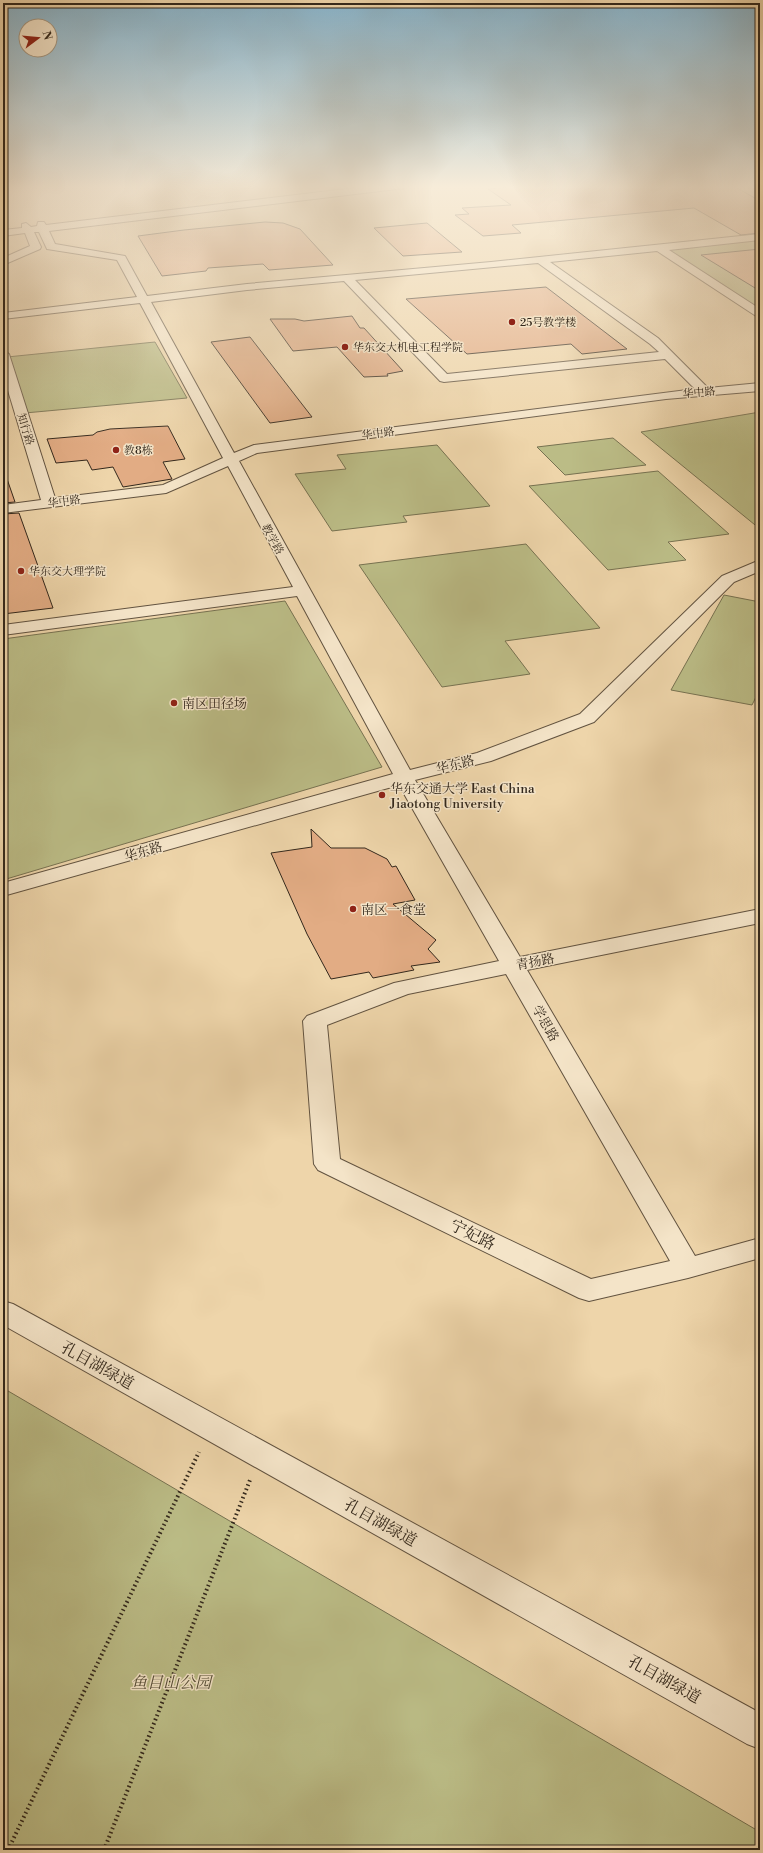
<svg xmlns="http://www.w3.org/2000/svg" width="763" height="1853" viewBox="0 0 763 1853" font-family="'Libre Bodoni','Noto Serif SC',serif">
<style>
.green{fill:#bbbc86;stroke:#777251}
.building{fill:#e2ac84;stroke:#33281c}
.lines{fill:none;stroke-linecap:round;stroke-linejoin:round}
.minor-casing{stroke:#625340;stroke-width:2}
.path-far1{stroke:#33281c;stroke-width:1;stroke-dasharray:0.5 1;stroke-linecap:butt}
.path{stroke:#33281c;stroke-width:4;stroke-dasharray:1.5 3;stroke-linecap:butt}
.minor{fill:#f4e4c8;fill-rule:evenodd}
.poi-dot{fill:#8f2418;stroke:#f4e4c8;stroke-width:1.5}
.labels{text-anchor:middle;stroke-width:3;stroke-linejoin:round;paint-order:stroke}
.far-poi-label{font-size:11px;fill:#33281c;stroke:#f4e4c8;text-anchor:start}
.far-street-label{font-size:11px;fill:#33281c;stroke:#f4e4c8}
.poi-label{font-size:13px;fill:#33281c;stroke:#f4e4c8;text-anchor:start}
.street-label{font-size:13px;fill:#33281c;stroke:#f4e4c8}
.near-street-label{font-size:16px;fill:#33281c;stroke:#f4e4c8}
.near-park-label{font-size:16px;font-style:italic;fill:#554d36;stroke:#f4e4c8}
</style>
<rect width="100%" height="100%" fill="#eed5aa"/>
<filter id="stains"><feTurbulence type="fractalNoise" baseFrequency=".005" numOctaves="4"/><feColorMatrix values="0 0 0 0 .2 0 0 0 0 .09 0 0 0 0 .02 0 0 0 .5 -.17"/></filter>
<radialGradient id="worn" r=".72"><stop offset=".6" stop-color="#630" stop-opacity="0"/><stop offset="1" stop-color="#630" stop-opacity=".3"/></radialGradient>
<path class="green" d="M760,237V310L662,248Z
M155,342L187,398L25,413L7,357Z
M760,412V529L641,432Z
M613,438L646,465L565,475L537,447Z
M437,445L490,506L403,516L407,522L332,531L295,474L346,469L337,455Z
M658,471L729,534L668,542L686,560L608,570L529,486Z
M526,544L600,628L505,641L530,674L442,687L359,565Z
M724,595L760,602V689L752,705L671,690Z
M285,601L382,767L3,880V639Z
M3,1388L760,1832V1850H3Z"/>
<path class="building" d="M534,185H732L760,201V233L741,235L694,208L512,225L521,233L483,236L455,215L469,214L462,208L511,205L488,189Z
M265,222L283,223L300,229L333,265L269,270L263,264L208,268L206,271L162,276L138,236L184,230Z
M427,223L462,252L403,256L374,228Z
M760,249V291L701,255Z
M546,287L627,349L582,354L571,344L467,354L406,299Z
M352,316L360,328H364L403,371L387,374L388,376L364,377L337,347L293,351L270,319H295L304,321Z
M250,337L312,417L270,423L211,342Z
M168,426L185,459L163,462L172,479L123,487L113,467L92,470L87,460L56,463L47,439L93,435L97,432L110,429Z
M6,476L15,502L3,503V477Z
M19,513L53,608L3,614V514Z
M311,829L331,848H365L387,859L392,867L396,866L415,900L393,904L436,940L428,949L440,962L411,966L414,970L373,978L369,972L331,979L307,934L271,853L312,847Z"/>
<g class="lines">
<defs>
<path id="minor" d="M379,185H409L405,188L49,231L55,244L125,256L147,296L247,284L491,262L760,234V240L669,250L760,309V317L756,316L657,251L550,262L658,338L708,388L760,383V391L666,399L257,453L239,461L410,770L477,753L580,714L722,576L760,560V571L734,582L594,722L491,761L415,780L520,957L760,909V923L527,970L695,1256L760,1238V1258L688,1278L589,1301L579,1298L318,1170L314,1164L303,1021L307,1016L394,983L499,961L399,785L3,896V883L393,774L297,596L3,635V625L293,587L228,466L166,493L3,513V505L41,500L3,374V350L9,354L55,498L163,485L223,458L140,303L3,319V313L137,297L117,260L47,249L39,232H34L41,247L40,249L3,265V258L30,246L25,233L3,236V230L22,228V224L26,223L31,227L37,226L38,222H44L46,225ZM538,263L650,344L659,352L447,374L355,280ZM344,281L440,381L444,382L665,359L695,389L254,445L234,453L151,302L247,290ZM506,974L670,1261L591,1279L340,1159L327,1025L408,994Z
M3,1301L13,1304L760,1713V1749L747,1744L3,1325Z"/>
</defs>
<use href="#minor" class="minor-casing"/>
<path class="path-far1" d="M423,186L432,185"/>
<path class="path" d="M8,1850L199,1452
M104,1850L250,1480"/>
<use href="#minor" class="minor"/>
</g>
<linearGradient id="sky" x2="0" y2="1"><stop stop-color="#88b6cf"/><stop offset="0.42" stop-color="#f7ecd9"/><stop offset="1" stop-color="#f7ecd9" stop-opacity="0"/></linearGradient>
<rect width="763" height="445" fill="url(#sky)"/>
<g class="poi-dot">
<circle cx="512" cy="322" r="4"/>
<circle cx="345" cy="347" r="4"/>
<circle cx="116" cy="450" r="4"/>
<circle cx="21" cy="571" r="4"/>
<circle cx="174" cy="703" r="4"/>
<circle cx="382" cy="795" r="4"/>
<circle cx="353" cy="909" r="4"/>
</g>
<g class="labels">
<g class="far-poi-label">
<text x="520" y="326">25号教学楼</text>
<text x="353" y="351">华东交大机电工程学院</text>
<text x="124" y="454">教8栋</text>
<text x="29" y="575">华东交大理学院</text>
</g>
<g class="far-street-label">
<text transform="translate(699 392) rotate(-5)" y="4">华中路</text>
<text transform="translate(26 429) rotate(73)" y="4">知行路</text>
<text transform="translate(378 433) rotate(-7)" y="4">华中路</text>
<text transform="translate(64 501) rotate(-7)" y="4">华中路</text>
<text transform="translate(273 539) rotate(61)" y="4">教学路</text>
</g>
<g class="poi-label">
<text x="182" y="708">南区田径场</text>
<text x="390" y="793">华东交通大学 East China<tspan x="390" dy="15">Jiaotong University</tspan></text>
<text x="361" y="914">南区一食堂</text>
</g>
<g class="street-label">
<text transform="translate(455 764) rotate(-14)" y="5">华东路</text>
<text transform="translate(143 851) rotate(-16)" y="5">华东路</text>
<text transform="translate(535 961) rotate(-11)" y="5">青扬路</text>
<text transform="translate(546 1023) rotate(60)" y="5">学思路</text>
</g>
<g class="near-street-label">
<text transform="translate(473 1234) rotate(26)" y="6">宁妃路</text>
<text transform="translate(98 1365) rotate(29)" y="6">孔目湖绿道</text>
<text transform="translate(381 1522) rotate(29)" y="6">孔目湖绿道</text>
<text transform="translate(665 1679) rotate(29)" y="6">孔目湖绿道</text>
</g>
<g class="near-park-label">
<text x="171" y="1688">鱼目山公园</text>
</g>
</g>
<rect width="763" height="1853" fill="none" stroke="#eed5aa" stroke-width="16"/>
<rect x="4" y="4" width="755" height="1845" fill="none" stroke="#33281c" stroke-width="2"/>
<rect x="8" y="8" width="747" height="1837" fill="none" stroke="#33281c"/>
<g transform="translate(38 38) rotate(74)"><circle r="19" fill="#f4e4c8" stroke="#a79983"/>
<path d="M0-3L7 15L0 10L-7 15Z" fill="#8f2418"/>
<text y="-6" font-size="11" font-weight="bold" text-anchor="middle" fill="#33281c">N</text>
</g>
<rect width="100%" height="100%" filter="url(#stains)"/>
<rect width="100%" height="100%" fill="url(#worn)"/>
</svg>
